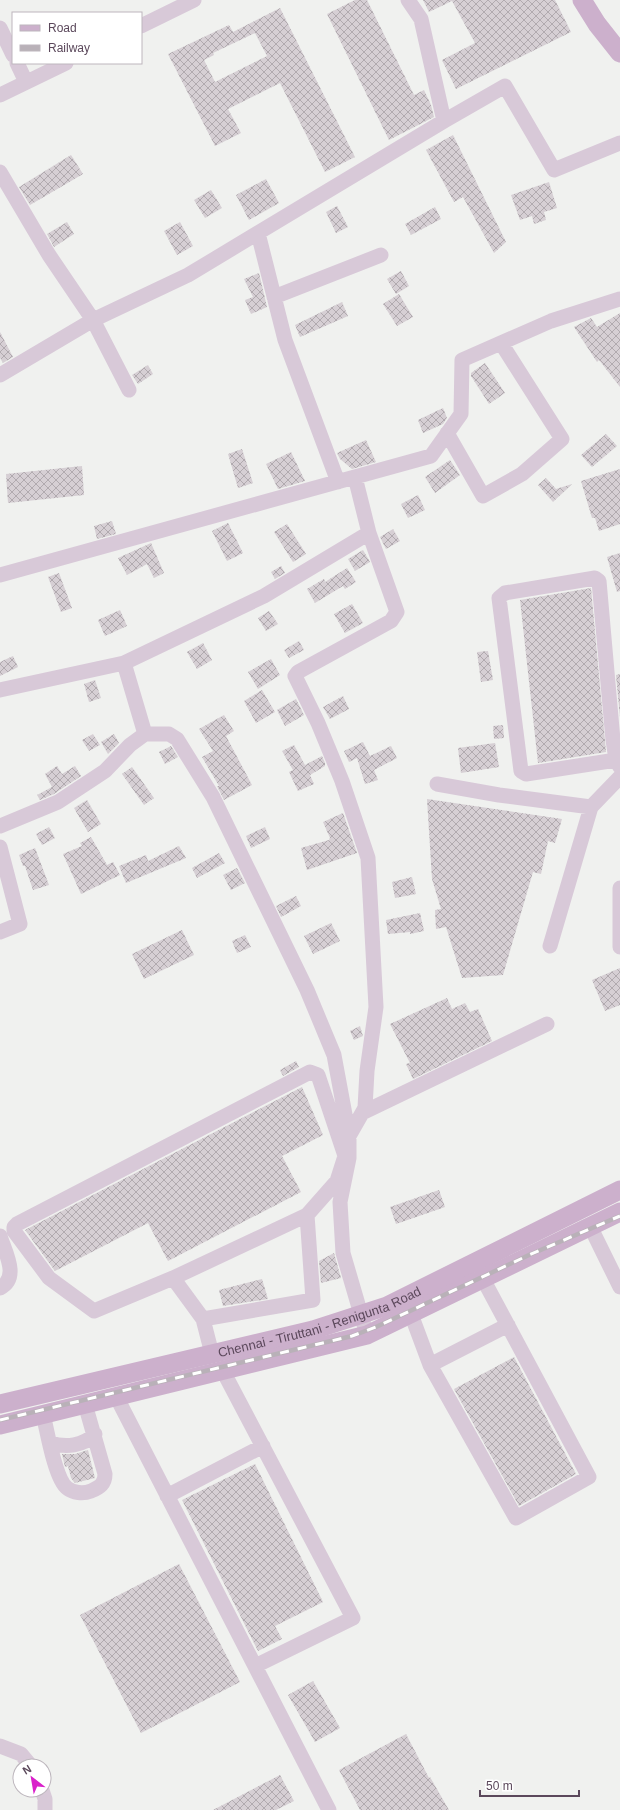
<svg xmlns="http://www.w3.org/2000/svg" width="620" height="1810" viewBox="0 0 620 1810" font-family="Helvetica,sans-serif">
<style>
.building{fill:url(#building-cross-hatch);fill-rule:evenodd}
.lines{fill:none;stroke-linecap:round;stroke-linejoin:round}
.minor{stroke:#d8c9d8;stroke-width:15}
.major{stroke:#ccb0cc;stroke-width:19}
.rail-casing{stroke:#b9b1b8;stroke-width:4.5}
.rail{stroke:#fff;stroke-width:3;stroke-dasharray:9;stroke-linecap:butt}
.labels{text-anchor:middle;stroke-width:3;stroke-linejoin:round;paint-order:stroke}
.street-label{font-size:13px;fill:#5b485b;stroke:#fff}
</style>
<defs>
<pattern id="building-cross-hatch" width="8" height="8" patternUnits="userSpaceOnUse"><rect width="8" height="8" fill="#d6cfd4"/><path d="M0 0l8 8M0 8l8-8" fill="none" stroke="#b1aaaf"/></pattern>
</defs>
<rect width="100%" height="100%" fill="#f0f1ef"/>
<path class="building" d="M355,0H367L414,95L424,90L431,105L434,117L389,140L327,14Z
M423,0H555L571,32L456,89L442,60L475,43L452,1L429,12Z
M280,8L355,157L325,172L280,83L228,109L241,133L215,146L168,54L229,25L233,32ZM255,33L267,56L215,82L204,60L214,55L213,53Z
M453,135L506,242L494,253L463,197L454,202L426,150Z
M71,155L83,174L30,205L19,187Z
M266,179L279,203L249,220L236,195Z
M549,182L557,208L544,212L546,220L534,224L532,216L520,220L511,195Z
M211,190L222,208L205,218L194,200Z
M337,206L348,227L336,233L326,212Z
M435,207L441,219L411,235L405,224Z
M67,222L74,234L54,247L47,234Z
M180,222L193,246L177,255L164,231Z
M401,271L409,286L396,294L387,279Z
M259,273L267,307L251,314L245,300L253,297L244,279Z
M399,294L413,317L397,326L383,304Z
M342,302L348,316L300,337L295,325Z
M620,313V387L599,360L597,362L574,327L591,318L597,327Z
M0,332L13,357L3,363L0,358Z
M485,363L505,393L489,404L471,376V373Z
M148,365L153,374L138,384L132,375Z
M443,408L447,418L443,424L423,433L418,420Z
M606,434L617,446L592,467L581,455Z
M366,440L376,462L352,469L340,459L337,453Z
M242,449L253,483L238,488L228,454Z
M291,452L305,481L278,489L266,464Z
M450,460L460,475L435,493L425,477Z
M82,466L84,495L8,503L6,474Z
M620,469V524L599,531L595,518H592L581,481Z
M546,478L556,489L572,484L553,502L538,485Z
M418,495L425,510L408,518L401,504Z
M112,521L116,534L97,539L94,526Z
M228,523L243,553L227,561L212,531Z
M287,524L306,554L293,562L274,532Z
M393,529L400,541L386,549L380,537Z
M151,543L164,573L154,578L147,564L127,575L118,558Z
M363,550L370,562L355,571L348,559Z
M620,553V591L617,592L607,557Z
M281,566L285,573L275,579L271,572Z
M347,568L356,582L345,589L343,586L315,603L307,589L324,579L325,582Z
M59,573L72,608L61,612L48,577Z
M591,588L606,752L538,763L520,600Z
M352,604L363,623L345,633L334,614Z
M120,610L127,626L105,636L98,620Z
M269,611L278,624L266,631L258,618Z
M299,641L304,650L289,658L284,650Z
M203,643L212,660L197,669L187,652Z
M488,651L493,680L481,682L477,652Z
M13,656L18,667L0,676V662Z
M271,659L280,675L258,689L248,672Z
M620,674V717L616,675Z
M95,680L101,698L89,702L84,684Z
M262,690L275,712L256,723L244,701Z
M343,696L349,709L330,719L323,707Z
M296,699L304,715L285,726L277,710Z
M224,715L234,731L226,736L252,785L224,800L217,786H219L202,757L213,751L199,729Z
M503,725L504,738L494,739L493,726Z
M93,734L100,745L89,751L82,740Z
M114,734L119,743L108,754L101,742Z
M363,742L370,756L391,746L397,758L374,770L378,780L365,784L357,758L349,762L344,751Z
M495,743L499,767L461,773L458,748Z
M294,745L305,765L322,756L325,763V766L310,775L314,784L298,791L289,772L293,770L282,751Z
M171,746L178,757L165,764L159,752Z
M57,766L62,774L75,766L81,776L54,794L40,800L37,795L52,787L45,774Z
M132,767L154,798L144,805L122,774Z
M427,799L562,819L555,843L548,841L541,874L533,872L503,975L462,978L446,927L436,929L435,910L441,909L432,879Z
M87,800L101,824L88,832L74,808Z
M343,813L357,853L307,870L301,848L329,840L330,838L323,822Z
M49,827L55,838L42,845L36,834Z
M265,827L270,839L251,848L246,836Z
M91,837L107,865L113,862L120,875L81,894L63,854L82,846L80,843Z
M179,846L186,858L126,883L119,866L146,855L148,861Z
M35,848L49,885L33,890L25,866H23L19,855Z
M219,853L225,863L197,878L192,868Z
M237,868L245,883L231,890L223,875Z
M412,877L416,894L395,898L392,882Z
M296,896L301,906L281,917L276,906Z
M420,913L424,931L410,934V932L388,934L386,920Z
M331,923L340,941L313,954L304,936Z
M182,930L194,955L144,979L132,954Z
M245,935L251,947L237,953L232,941Z
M620,968V1005L605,1011L592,980Z
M447,998L452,1009L465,1003L470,1012L478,1009L492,1041L413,1079L406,1064L410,1063L390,1024Z
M360,1026L363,1036L354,1040L350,1031Z
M296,1061L299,1067L283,1076L280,1070Z
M302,1087L323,1135L282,1156L301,1192L168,1261L148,1223L55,1271L25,1230Z
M439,1190L445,1207L396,1224L390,1207Z
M334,1253L341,1278L321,1283L319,1261Z
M262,1279L268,1299L223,1306L219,1290Z
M514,1357L576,1474L519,1506L454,1389Z
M88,1450L95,1478L75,1483L71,1478L68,1466L65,1467L62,1454H75Z
M255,1464L323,1602L275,1626L282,1639L258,1651L182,1500Z
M179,1564L240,1682L141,1733L80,1615Z
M313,1681L340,1728L315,1742L288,1695Z
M406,1734L429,1778L430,1777L449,1810H360L339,1770Z
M280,1775L294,1801L276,1810H213Z"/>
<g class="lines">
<path class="minor" d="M141,26L194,0
M0,28L13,55
M17,63L26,82
M0,95L66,63
M444,121L505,86L554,170L620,143
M0,172L49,255L93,320L129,390
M258,233L285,340L338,482
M274,297L381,255
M0,375L93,320L188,275L444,121L421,19L408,0
M447,433L483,496L522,474L562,439L501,343
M0,575L431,456L461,414L462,360L551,321L620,299
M124,663L145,734H169L177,739L213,797L307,990L334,1055L349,1136V1158L340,1202L343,1253L367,1335
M0,690L124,663L264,596L369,533L355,477
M616,760L526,774L521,771L499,598L505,593L595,578L599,581L613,740L616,760L620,767
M437,784L499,795L591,807
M0,826L58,802L105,771L130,745L145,734
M0,847L20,924L0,932
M620,888V947
M550,946L591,807L620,777
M310,1072L318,1075L345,1156L337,1181L307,1215L173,1278L94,1311L49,1278L14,1231V1227L17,1224Z
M362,1113L547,1024
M349,1136L365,1108L367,1071L376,1007L368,858L342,781L318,723L295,676L298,672L391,621L397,612L369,533
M590,1226L620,1287
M0,1236C5,1252 20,1278 0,1288
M173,1278L203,1319L212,1354
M411,1314L430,1365L516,1518L589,1477L483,1279
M203,1319L313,1300L307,1215
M430,1365L508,1325
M223,1371L353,1618L255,1666
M116,1396L329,1810
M43,1414C47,1430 55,1479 67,1488C73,1493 83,1494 91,1491C100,1487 105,1484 105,1474L85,1404
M50,1443C66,1448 83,1446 95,1434
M167,1496L263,1446
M0,1746L21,1754L31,1766
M42,1790L45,1799V1810"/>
<g class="major">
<path d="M582,0L597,24L620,53"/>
<path id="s1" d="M0,1404L313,1330L387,1306L620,1190"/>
<path d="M0,1425L367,1335L620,1212"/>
</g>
<defs>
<path id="rail" d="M0,1420L352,1336L376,1327L529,1255L620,1216"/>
</defs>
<use href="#rail" class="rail-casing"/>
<use href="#rail" class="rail"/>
</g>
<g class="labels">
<g class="street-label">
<text dy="5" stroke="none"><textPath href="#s1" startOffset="330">Chennai - Tiruttani - Renigunta Road</textPath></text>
</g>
</g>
<rect x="12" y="12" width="130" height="52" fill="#ffffff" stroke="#bdb6bd"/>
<rect x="20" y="25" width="20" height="6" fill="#ccb0cc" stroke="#bdb6bd"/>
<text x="48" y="32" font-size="12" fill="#5b485b">Road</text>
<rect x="20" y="45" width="20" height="6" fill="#b9b1b8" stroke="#bdb6bd"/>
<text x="48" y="52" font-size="12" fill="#5b485b">Railway</text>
<g transform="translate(32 1778) rotate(329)"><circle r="19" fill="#ffffff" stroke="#bdb6bd"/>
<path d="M0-3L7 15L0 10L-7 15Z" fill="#d921ca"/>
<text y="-6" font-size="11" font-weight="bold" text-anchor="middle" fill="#5b485b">N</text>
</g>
<path d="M480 1790v6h99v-6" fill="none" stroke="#5b485b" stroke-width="2"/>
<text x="486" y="1790" font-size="12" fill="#5b485b" stroke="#ffffff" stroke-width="3" paint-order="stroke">50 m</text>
</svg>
